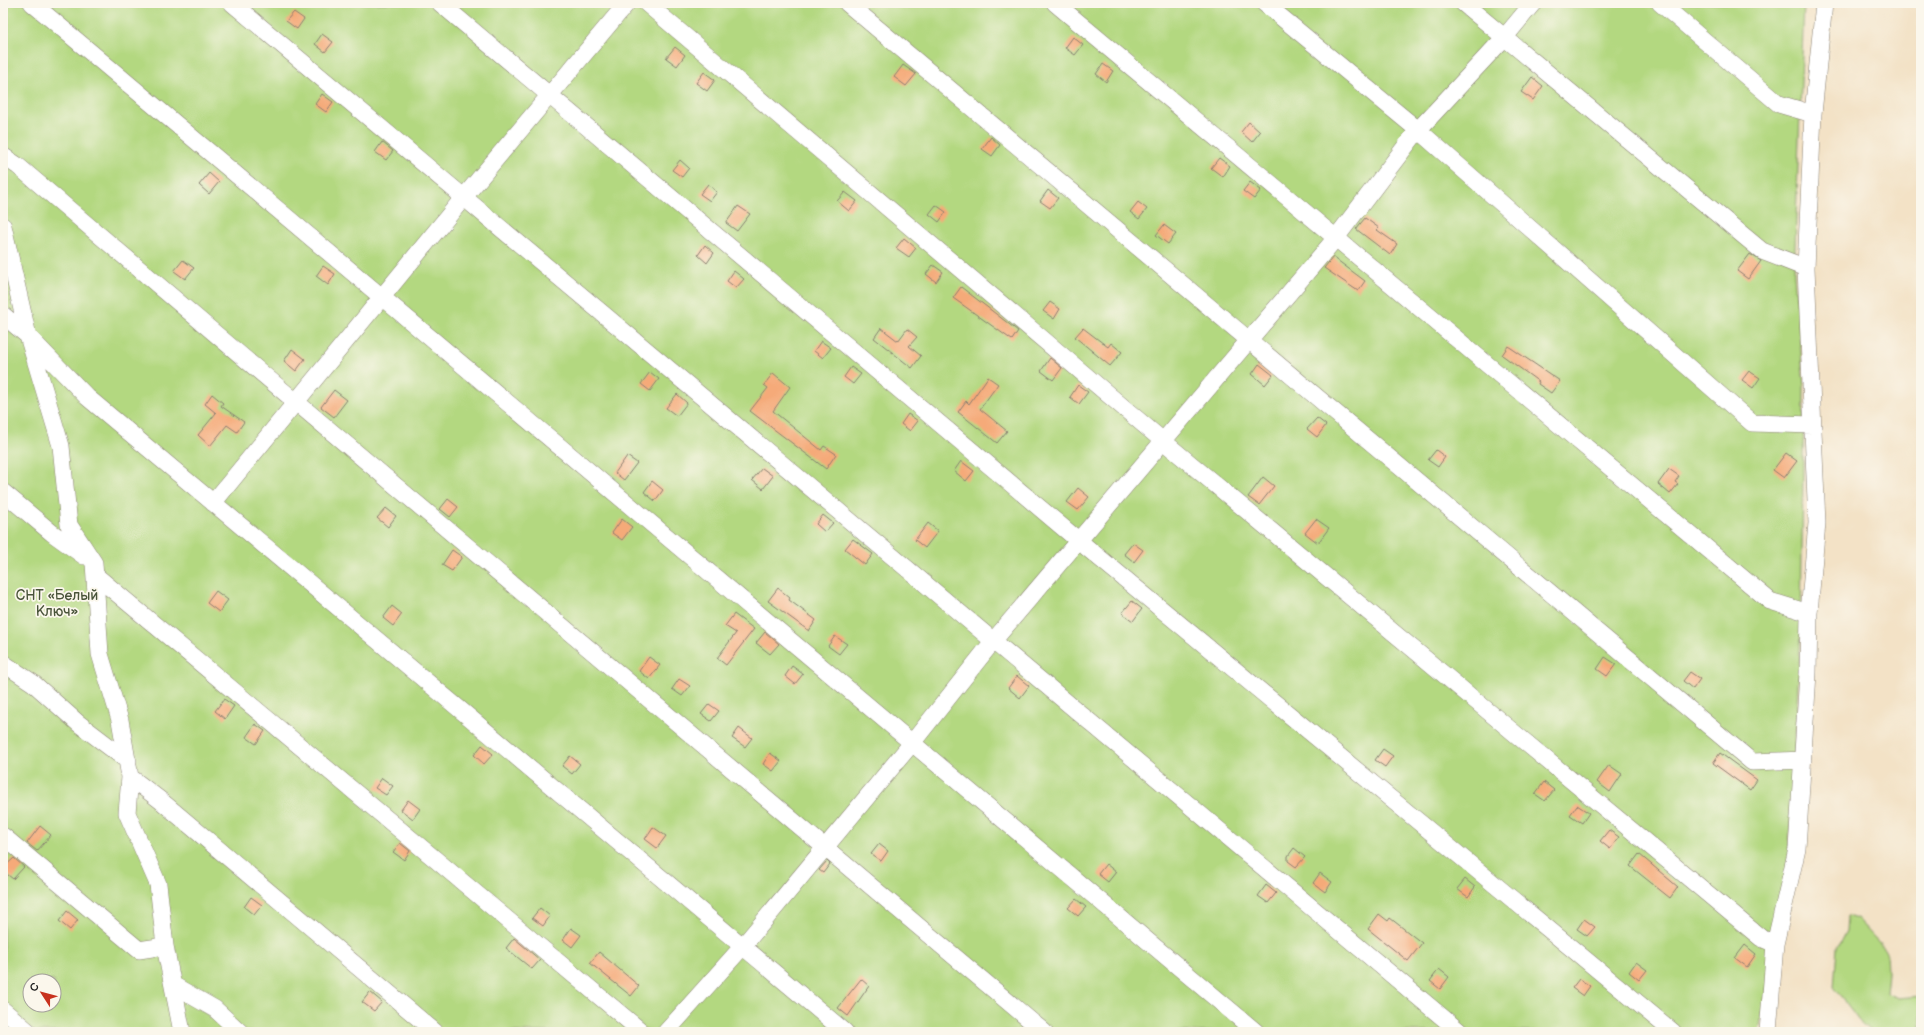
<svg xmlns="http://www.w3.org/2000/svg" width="1924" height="1035" viewBox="0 0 1924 1035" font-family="'Balsamiq Sans',sans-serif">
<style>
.green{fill:#b3d880;stroke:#687a4e;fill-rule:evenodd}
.building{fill:#f5aa79}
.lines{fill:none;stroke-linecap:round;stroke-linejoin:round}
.minor-casing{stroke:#887f71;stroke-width:18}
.minor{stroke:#fff;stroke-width:17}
.labels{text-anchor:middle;stroke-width:3.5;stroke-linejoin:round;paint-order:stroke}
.park-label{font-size:14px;fill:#49543a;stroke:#fbf7ec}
</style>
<rect width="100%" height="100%" fill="#fbf7ec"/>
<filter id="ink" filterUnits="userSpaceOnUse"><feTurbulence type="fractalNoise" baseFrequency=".025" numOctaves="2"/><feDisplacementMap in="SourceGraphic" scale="8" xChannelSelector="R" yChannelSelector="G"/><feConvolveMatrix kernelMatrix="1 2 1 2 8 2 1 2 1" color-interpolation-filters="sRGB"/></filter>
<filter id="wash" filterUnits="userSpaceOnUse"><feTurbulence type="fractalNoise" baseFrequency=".012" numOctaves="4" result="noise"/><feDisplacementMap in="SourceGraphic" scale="16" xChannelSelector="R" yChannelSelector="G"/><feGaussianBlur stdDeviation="0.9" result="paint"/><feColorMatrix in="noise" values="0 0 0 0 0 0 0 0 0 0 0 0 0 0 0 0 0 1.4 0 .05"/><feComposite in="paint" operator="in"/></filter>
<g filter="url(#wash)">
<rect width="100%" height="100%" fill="#f3e2c6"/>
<path class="green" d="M3,3H1804L1794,274L1804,386L1801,631L1788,866L1760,1032H3ZM30,981H54V1005H30Z
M1847,916L1857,919L1887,951L1888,973L1886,993L1898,998L1921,996V1032H1872L1859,1020L1834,987L1837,948L1846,931Z"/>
<g id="blocks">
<path class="building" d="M294,12L304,19L297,29L286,21Z
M322,34L333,42L325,52L315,44Z
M1073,37L1083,45L1075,55L1065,48Z
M675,47L685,55L677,66L666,58Z
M1103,64L1113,71L1106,82L1096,74Z
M903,65L916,74L906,86L894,77Z
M704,72L715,80L707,91L696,83Z
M1532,77L1543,86L1533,100L1521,92Z
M322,94L333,102L326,112L315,104Z
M1249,122L1260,132L1252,142L1241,132Z
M991,137L1000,145L992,156L982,149Z
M382,142L393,151L386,160L375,152Z
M1219,158L1230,166L1223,177L1211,168Z
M680,160L689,168L682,177L672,170Z
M209,173L219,182L209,194L199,185Z
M1250,182L1261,190L1254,199L1243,191Z
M708,184L717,192L710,201L700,194Z
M1048,190L1058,198L1050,208L1040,201Z
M845,192L857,201L849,211L837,201Z
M1138,202L1147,209L1139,219L1130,212Z
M936,205L946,212L939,222L929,214Z
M738,206L750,214L737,231L726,223Z
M1365,218L1379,228L1377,230L1397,244L1390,255L1356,229Z
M1164,225L1176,234L1168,244L1156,235Z
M904,238L916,248L909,257L896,248Z
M705,245L714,253L707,263L698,255Z
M1750,254L1761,261L1748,279L1737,271Z
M1333,257L1365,281L1358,291L1324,268Z
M183,260L194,268L185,279L174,271Z
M933,265L943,272L936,282L926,274Z
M323,266L335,274L328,285L316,276Z
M734,271L744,279L736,288L727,281Z
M961,287L1018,331L1012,340L953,298Z
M1050,302L1060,309L1054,319L1043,311Z
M881,328L898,341L907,329L917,337L909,346L921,356L912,368L874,338Z
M1083,328L1108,347L1111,343L1122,352L1110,366L1075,337Z
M821,341L831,348L823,358L814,351Z
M1508,346L1560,381L1551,393L1538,384L1539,382L1502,355Z
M292,349L305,359L296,371L284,361Z
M1050,358L1062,368L1053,380L1041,371Z
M1259,364L1273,375L1265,385L1252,374Z
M851,367L861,374L853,384L844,377Z
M1749,371L1760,378L1753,388L1742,380Z
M650,372L659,379L650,391L641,384Z
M773,373L790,387L773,411L821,450L824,446L836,454L826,469L750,411L768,388L764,385Z
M988,377L998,384L980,409L1007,431L997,443L958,412L966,401L969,404Z
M1078,385L1088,392L1079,404L1070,397Z
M334,390L347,400L334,417L321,407Z
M212,394L223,403L221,406L244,422L237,432L227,425L210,446L198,435L216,413L205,404Z
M677,394L687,403L677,416L666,408Z
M908,414L918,421L910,431L901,424Z
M1317,418L1326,425L1317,437L1307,429Z
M1436,450L1445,457L1438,467L1428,460Z
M1786,453L1797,461L1784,478L1773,470Z
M627,456L637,463L624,480L615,473Z
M961,461L974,471L966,481L954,471Z
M762,468L773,476L763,489L752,480Z
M1669,469L1679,476L1675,482L1678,484L1670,494L1658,484Z
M1263,477L1274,486L1259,505L1248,497Z
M652,481L663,490L655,501L644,492Z
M1078,488L1089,497L1078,510L1067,502Z
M448,499L458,507L450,517L440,509Z
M386,508L396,516L388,527L377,518Z
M823,515L833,523L825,532L816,524Z
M622,519L632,527L622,540L612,533Z
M1316,519L1329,528L1318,543L1305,533Z
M928,523L938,531L925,548L915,540Z
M853,539L873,554L865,565L845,549Z
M1133,543L1143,550L1134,562L1124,554Z
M452,550L462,557L452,571L442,565Z
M778,588L790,598L789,600L816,620L809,631L768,601Z
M216,591L228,600L219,612L207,603Z
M1132,601L1142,609L1133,621L1122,613Z
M392,606L402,614L393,626L383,618Z
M734,614L754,629L726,665L717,658L736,633L725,626Z
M765,632L779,644L770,654L756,643Z
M835,636L847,644L839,654L828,646Z
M649,657L660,665L649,679L639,671Z
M1605,657L1616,664L1607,676L1597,669Z
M792,666L803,674L795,684L785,676Z
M1690,672L1700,679L1693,689L1683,681Z
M1017,676L1029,686L1020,698L1008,688Z
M679,679L690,686L682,696L672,689Z
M224,699L234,706L225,719L215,711Z
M709,704L719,711L711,721L701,714Z
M255,724L265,731L256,744L246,737Z
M739,728L752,738L745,747L732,738Z
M482,745L493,754L484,764L474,755Z
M1383,749L1393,756L1385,767L1375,760Z
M770,753L781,761L773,771L763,764Z
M1720,753L1757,780L1750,790L1713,763Z
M570,756L580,764L572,774L562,766Z
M1609,765L1622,774L1610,792L1597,782Z
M382,778L393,786L386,795L375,788Z
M1544,782L1554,790L1545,801L1535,794Z
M408,800L420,809L413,819L401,810Z
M1577,805L1589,813L1582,823L1570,815Z
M40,826L51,835L37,851L27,843Z
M653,827L666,836L657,848L645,839Z
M1609,830L1619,837L1610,849L1600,841Z
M400,843L410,851L404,860L393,852Z
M879,844L888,851L881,861L871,854Z
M1294,848L1305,857L1296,867L1288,861V856Z
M1639,854L1678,887L1670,898L1630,866Z
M14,858L24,867L13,879L3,871V868Z
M827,861L830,864L823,873L819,870Z
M1106,864L1116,872L1108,882L1098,874Z
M1320,873L1332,882L1325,892L1313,883Z
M1465,879L1475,887L1468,897L1457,889Z
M1266,885L1276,893L1268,903L1258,896Z
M251,897L262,905L254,915L244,907Z
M1076,899L1086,907L1078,916L1068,908Z
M540,908L550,916L543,926L532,918Z
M67,911L78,920L70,930L59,921Z
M1379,914L1388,921L1390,918L1422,943L1408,961L1368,929Z
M1584,919L1595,927L1587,936L1577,929Z
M571,928L581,935L572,947L563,940Z
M514,938L540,960L532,969L506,948Z
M1745,945L1756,954L1747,967L1735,958Z
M599,952L639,986L631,996L590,963Z
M1636,962L1647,970L1639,980L1629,972Z
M1439,969L1449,977L1440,989L1430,981Z
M861,979L869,986L848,1016L838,1008Z
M1579,979L1590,986L1583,996L1572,988Z
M370,992L382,1002L374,1011L362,1002Z"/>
</g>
</g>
<g filter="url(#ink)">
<use href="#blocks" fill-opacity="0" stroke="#887f71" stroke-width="1"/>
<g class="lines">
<defs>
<path id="minor" d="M32,3L1256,1032
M232,3L1460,1032
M440,3L1079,541L1673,1032
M646,3L1163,441L1761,938L1775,944
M847,3L1752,762L1803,760
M1055,3L1770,601L1809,613
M1264,3L1418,130L1752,423L1812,425
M1463,3L1762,251L1806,268
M1660,3L1779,104L1813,114
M3,156L18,166C358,457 703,742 1044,1032
M3,226L28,336L61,446L69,525L94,563L100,654L120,720L130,777L127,813L158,884L165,946L182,1032
M3,315L28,336L87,397L845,1032
M3,492L52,533L84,556
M213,503L464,197L627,3
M95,575L642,1032
M3,663L33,683L78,723L128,761
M130,777L160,800L435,1032
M3,836L139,950L165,946
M173,985L215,1009L240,1032
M3,1010L29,1032
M666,1032L743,946L912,743L994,640L1335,239L1418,130L1504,38L1533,3
M1768,1032L1775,944L1797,849L1808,673L1809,613L1817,523L1806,268L1813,114L1824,3"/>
</defs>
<use href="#minor" class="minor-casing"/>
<use href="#minor" class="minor"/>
</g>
</g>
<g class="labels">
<g class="park-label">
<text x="57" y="600">СНТ «Белый<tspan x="57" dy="16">Ключ»</tspan></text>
</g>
</g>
<rect width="1924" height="1035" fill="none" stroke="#fbf7ec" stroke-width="16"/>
<g transform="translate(42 993) rotate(306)"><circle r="19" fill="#fbf7ec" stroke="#a29f99"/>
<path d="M0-3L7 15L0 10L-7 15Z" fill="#c8321e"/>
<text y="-6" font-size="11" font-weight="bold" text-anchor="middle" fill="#1c1c1c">С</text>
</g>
</svg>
